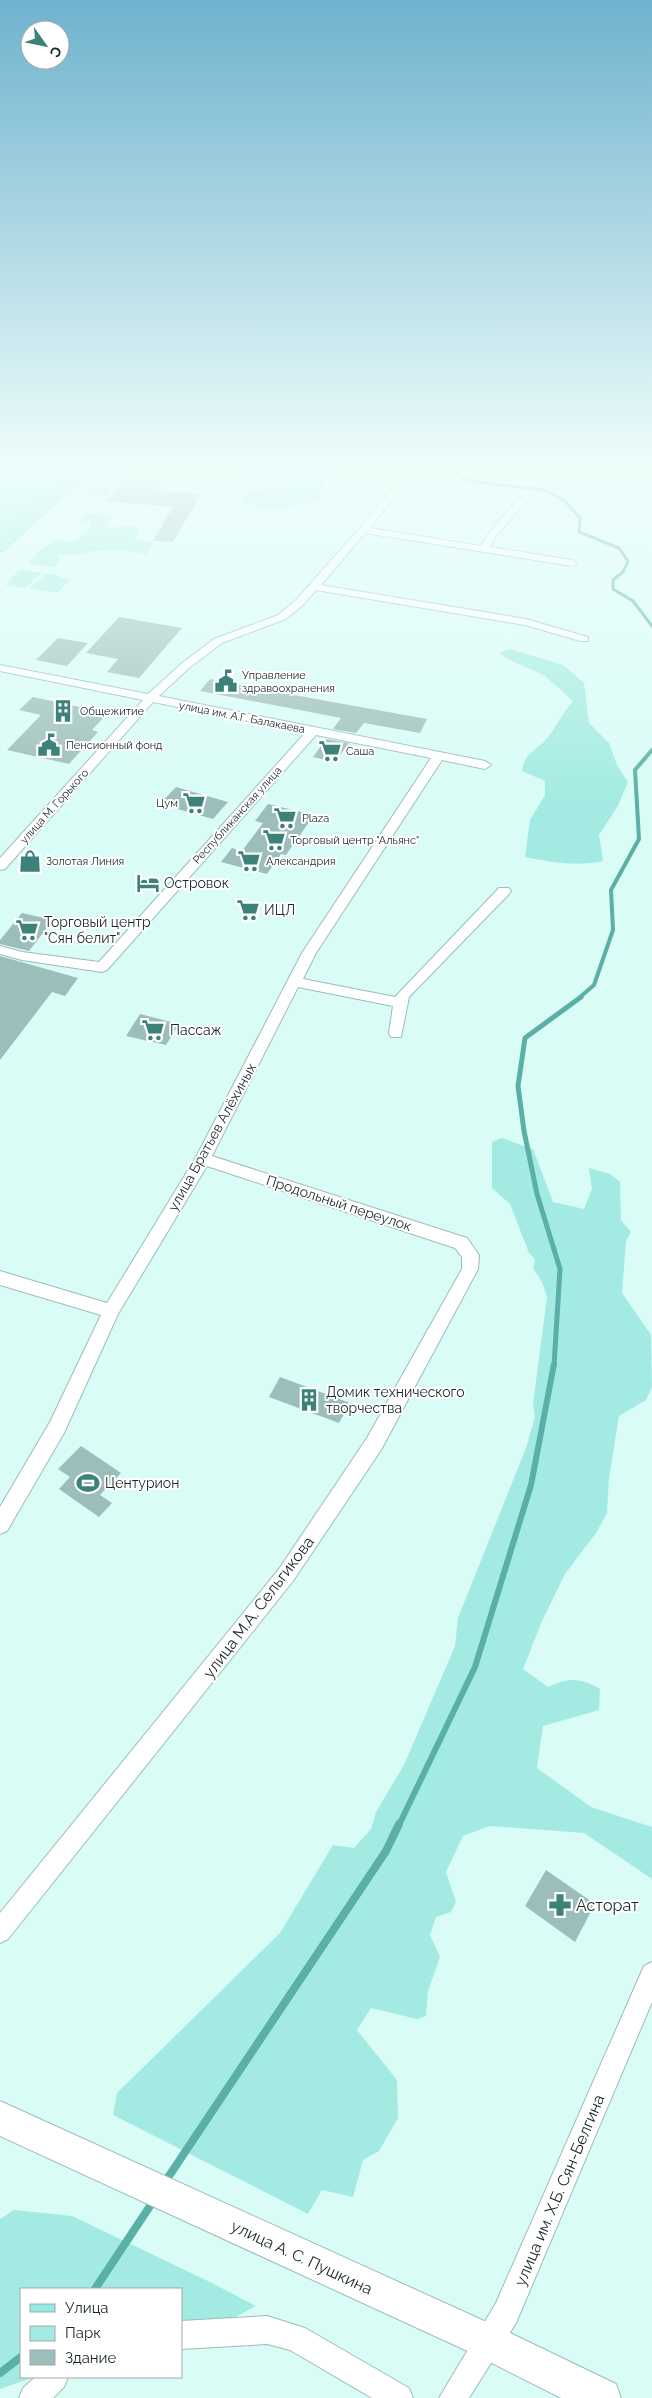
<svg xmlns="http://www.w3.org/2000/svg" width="652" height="2398" viewBox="0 0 652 2398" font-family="Raleway,sans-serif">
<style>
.green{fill:#a3ebe2}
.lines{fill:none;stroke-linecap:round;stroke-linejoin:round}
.stream-far4{stroke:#5ab0a6;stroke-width:3}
.stream-far3{stroke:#5ab0a6;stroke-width:4}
.stream-far2{stroke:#5ab0a6;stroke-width:5}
.stream-far1{stroke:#5ab0a6;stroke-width:6}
.stream{stroke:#5ab0a6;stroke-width:8}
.building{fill:#9cbeba}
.minor-casing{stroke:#9bbdb8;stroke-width:2}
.secondary-casing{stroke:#9bbdb8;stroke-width:2}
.primary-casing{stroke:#3a9c93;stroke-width:1}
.minor{fill:#fff;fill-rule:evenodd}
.secondary{fill:#fff;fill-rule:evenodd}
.primary{fill:#94e9e1;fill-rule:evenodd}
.labels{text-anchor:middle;stroke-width:4;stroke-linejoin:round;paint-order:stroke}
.far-poi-label{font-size:11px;fill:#1a2826;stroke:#fff;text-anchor:start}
.far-street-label{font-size:11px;fill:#1a2826;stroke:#fff}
.poi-label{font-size:14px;fill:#1a2826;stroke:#fff;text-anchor:start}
.street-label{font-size:14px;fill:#1a2826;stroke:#fff}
.near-street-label{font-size:16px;fill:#1a2826;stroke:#fff}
.near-poi-label{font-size:16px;fill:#1a2826;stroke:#fff;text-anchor:start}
</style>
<rect width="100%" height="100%" fill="#d9fcf7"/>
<path class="green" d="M0,468H82L72,474L0,537Z
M118,468H331L317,501L270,510L254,508L253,503L241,501L250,490L273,488L275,480L129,468L106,496H88L86,492L96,480Z
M92,514L112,516L105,528L129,526L137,527L138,533L133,538L153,543L147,554L121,550L91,551C81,559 67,551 57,556L59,561L55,567L28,564L41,549L56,539L71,542L85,533L92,523L79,520L84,515Z
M22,570L42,573L25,588L5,585L18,571Z
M45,574H52L70,580L57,593L30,588Z
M510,649L563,665L584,683L589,723L609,743L617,765L628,782L618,806L599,835L603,861C577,867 551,862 525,857L530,820L545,795V781L522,771C526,750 536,752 548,737C557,726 563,712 573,701L545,676L508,659L499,653Z
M502,1138L533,1149L553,1202L584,1209L592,1189L589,1168L610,1174L620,1182L621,1220L631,1232L626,1241L622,1293L651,1335L652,1387L646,1400L619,1416L609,1478L607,1513L596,1533L565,1574L542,1621L523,1669L548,1687C569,1678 579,1677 600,1689L599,1710L543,1726L537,1768L591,1807L652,1827V1879L584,1833L490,1826L463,1836L446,1872L456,1902L451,1912L436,1917L430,1935L440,1957L428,1991L426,2016L417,2019L371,2008L357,2030L397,2080L398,2118L379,2151L363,2160L353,2197L322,2190L308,2214L113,2115L117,2093L280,1933L333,1845L354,1848L371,1829L376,1812L404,1765L455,1646L458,1618L526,1448L535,1416L533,1404L547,1297L542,1282L533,1268L535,1259L529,1253L510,1204L492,1188V1142Z
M14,2210L72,2216L210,2282L256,2306L228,2321L181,2328V2289H21V2377H34L0,2389V2219Z"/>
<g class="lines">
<path class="stream-far4" d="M460,468L458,475L469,481L544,490L564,500L580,518L579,532L619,548L628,561L623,572L613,580V589L633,601L652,626"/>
<path class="stream-far3" d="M579,998L594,985L613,930L611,890L639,839L635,770L652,750"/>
<path class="stream-far2" d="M554,1366L560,1269L537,1194L524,1131L518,1086L525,1038L581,997"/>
<path class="stream-far1" d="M399,1825L475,1667L531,1485L554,1364"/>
<path class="stream" d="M165,2182L386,1851L399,1824
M95,2289L154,2200
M0,2373L21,2357"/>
</g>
<path class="building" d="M129,470L168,473L157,490L201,494L173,542L153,541L173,507L108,501Z
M119,617L182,628L139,678L107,672L118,659L86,653Z
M58,638L88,643L67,666L36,660Z
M210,679L266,690L427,719L420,733L364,723L356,733L333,729L341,718L200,691Z
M33,697L108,713L92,730L98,732L69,764L7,750L41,715L19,710Z
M326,739L349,743L335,762L313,757Z
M176,787L228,802L213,819L160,804Z
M268,804L314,815L286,855L281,854L267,874L221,862L232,848L242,851L263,823L255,821Z
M22,913L53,920L29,951L0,944V940Z
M0,956L78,978L65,996L52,992L0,1060Z
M140,1014L179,1024L166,1045L126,1036Z
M280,1377L350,1403L339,1423L269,1397Z
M81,1446L121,1473L100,1495L112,1503L99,1517L59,1489L70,1477L58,1469Z
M546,1870L595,1904L575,1942L525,1906Z"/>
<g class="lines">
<defs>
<path id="minor" d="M408,468H417L370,528L481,546L489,533L518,499L521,498L526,501L496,536L490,547L572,560L577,563L572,566L365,533L321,585L526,619L588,637V641H580L525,625L316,590L303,605L286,619L222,643L189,668L159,696L485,761L491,765L485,769L442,760L316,953L303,979L395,997L499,888H509L511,891L509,894L409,997L401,1037H391L389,1033L393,1006L298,987L212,1156L467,1238L479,1255L478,1269L381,1450L293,1581L8,1939L0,1943V1913L279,1569L367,1438L462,1269V1257L455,1248L207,1166L118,1314L64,1433L7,1531L0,1534V1507L50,1422L101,1315L0,1285V1271L107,1303L196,1157L302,953L431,758L316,735L107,970L102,972L22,960L0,954V946L22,952L99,962L305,733L153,702L5,869L0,870V858L143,700L0,671V665L148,694L181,664L214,639L278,615L295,601L360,528Z
M652,1962V2002L516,2323L469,2398H439L496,2303L644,1966Z
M267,2316L305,2328L409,2388L413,2398H372L290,2350L267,2344L181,2349V2321Z
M35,2377H68L64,2387L53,2398H19L23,2388Z"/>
<path id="secondary" d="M0,2101L502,2329L616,2384L621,2398H561L476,2355L0,2136Z"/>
<path id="primary" d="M86,468H102L56,503L5,550L0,552V539L46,497Z"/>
</defs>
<use href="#minor" class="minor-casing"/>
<use href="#secondary" class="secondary-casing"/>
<use href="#primary" class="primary-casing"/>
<use href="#minor" class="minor"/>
<use href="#secondary" class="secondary"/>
<use href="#primary" class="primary"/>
</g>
<linearGradient id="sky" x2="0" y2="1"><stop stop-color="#6fb2ce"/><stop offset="0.58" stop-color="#eefefb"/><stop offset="1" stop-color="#eefefb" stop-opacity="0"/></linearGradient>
<rect width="652" height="803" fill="url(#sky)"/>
<defs>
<symbol id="civic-bare" viewBox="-9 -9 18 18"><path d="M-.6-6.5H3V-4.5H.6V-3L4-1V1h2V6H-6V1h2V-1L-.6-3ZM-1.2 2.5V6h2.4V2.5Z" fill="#3c827b" stroke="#fff" stroke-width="2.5" paint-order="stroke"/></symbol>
<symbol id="building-bare" viewBox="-9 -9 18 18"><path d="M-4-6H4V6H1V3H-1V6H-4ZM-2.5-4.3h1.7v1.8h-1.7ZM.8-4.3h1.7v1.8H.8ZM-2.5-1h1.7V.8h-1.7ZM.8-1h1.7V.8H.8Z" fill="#3c827b" stroke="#fff" stroke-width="2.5" paint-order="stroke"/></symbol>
<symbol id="supermarket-bare" viewBox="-9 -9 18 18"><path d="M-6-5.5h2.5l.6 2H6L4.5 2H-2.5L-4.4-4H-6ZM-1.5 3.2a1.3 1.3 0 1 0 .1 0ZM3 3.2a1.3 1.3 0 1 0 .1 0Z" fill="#3c827b" stroke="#fff" stroke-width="2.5" paint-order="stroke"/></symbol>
<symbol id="shop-bare" viewBox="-9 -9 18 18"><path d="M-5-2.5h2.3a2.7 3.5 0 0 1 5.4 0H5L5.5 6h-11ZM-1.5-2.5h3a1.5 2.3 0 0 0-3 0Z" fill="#3c827b" stroke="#fff" stroke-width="2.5" paint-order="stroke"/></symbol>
<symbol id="hotel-bare" viewBox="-9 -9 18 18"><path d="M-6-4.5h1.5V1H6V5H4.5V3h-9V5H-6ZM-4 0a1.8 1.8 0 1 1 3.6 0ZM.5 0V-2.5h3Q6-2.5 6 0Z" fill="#3c827b" stroke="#fff" stroke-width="2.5" paint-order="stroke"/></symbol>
<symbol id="stadium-bare" viewBox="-9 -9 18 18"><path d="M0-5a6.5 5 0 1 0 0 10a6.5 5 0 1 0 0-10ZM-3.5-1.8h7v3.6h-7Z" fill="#3c827b" stroke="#fff" stroke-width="2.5" paint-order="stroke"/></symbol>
<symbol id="pharmacy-bare" viewBox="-9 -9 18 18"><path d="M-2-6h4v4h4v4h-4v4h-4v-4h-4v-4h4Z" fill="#3c827b" stroke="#fff" stroke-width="2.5" paint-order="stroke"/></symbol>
</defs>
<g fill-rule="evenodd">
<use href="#civic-bare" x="210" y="665" width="32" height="32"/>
<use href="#building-bare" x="47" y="695" width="32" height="32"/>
<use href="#civic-bare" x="33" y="729" width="32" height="32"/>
<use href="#supermarket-bare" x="314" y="735" width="32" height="32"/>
<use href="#supermarket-bare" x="178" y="787" width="32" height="32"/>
<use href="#supermarket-bare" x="269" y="802" width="32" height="32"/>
<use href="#supermarket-bare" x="258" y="824" width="32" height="32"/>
<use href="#shop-bare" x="14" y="845" width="32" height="32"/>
<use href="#supermarket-bare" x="233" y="845" width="32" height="32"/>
<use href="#hotel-bare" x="132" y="867" width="32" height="32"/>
<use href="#supermarket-bare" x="232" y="894" width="32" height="32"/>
<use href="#supermarket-bare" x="11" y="914" width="32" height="32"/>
<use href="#supermarket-bare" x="137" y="1014" width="32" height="32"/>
<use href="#building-bare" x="293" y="1384" width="32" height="32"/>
<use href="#stadium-bare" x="72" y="1467" width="32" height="32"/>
<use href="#pharmacy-bare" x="544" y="1889" width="32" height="32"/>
</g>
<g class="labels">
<g class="far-poi-label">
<text x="242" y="679">Управление<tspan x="242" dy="13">здравоохранения</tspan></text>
<text x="80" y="715">Общежитие</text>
<text x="66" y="749">Пенсионный фонд</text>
<text x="346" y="755">Саша</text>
<text x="178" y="807" text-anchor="end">Цум</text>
<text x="302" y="822">Plaza</text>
<text x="290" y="844">Торговый центр "Альянс"</text>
<text x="46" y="865">Золотая Линия</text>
<text x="266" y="865">Александрия</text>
</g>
<g class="far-street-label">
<text transform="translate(242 717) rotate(11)" y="4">улица им. А.Г. Балакаева</text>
<text transform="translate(54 806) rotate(-48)" y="4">улица М. Горького</text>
<text transform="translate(237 815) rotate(-48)" y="4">Республиканская улица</text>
</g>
<g class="poi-label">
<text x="164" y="888">Островок</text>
<text x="264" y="915">ИЦЛ</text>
<text x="44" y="927">Торговый центр<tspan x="44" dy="16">"Сян белит"</tspan></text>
<text x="170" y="1035">Пассаж</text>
<text x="326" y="1397">Домик технического<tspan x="326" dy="16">творчества</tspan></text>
<text x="105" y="1488">Центурион</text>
</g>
<g class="street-label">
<text transform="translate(212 1137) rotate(-61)" y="5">улица Братьев Алёхиных</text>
<text transform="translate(339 1203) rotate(18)" y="5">Продольный переулок</text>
</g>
<g class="near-street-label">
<text transform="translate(258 1607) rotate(-53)" y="6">улица М.А. Сельгикова</text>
<text transform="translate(559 2190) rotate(-67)" y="6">улица им. Х.Б. Сян-Белгина</text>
<text transform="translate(302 2257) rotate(25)" y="6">улица А. С. Пушкина</text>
</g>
<g class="near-poi-label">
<text x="576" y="1911">Асторат</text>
</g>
</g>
<rect x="20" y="2288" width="162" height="90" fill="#ffffff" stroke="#a3a9a8"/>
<rect x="30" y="2304" width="25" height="8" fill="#94e9e1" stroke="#a3a9a8"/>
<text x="65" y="2313" font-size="15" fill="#1a2826">Улица</text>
<rect x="30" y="2326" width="25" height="15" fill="#a3ebe2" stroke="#a3a9a8"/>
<text x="65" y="2338" font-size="15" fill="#1a2826">Парк</text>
<rect x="30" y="2350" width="25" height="15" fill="#9cbeba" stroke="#a3a9a8"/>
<text x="65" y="2363" font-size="15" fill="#1a2826">Здание</text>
<g transform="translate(45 45) rotate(123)"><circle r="24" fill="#ffffff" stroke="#a3a9a8"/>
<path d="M0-4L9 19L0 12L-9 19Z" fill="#3c827b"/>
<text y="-8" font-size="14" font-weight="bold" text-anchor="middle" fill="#1a2826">С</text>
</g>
</svg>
